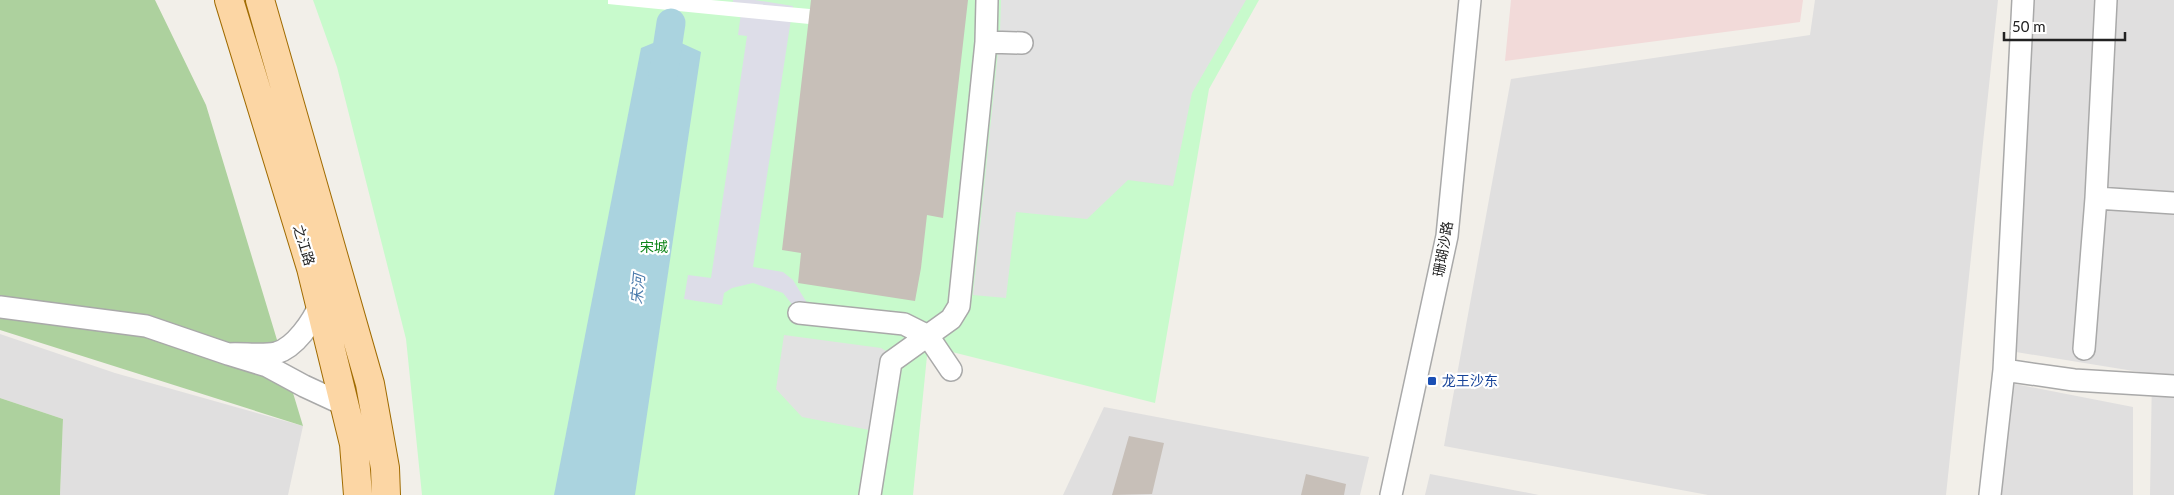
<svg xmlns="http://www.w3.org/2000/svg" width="2174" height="495" viewBox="0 0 2174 495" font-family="Lato,'Noto Sans SC',sans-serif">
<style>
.residential{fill:#e0dfdf}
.commercial{fill:#f2dad9}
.forest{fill:#add19e}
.park{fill:#c8facc}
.parking{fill:#e2e2e2}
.plaza{fill:#dddde8}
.water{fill:#aad3df}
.pier{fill:#fff}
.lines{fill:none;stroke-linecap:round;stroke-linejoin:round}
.river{stroke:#aad3df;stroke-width:29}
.building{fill:#c7bfb8}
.minor-casing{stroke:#a9a9a9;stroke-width:24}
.major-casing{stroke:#a06b00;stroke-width:30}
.minor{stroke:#fff;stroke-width:21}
.major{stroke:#fcd6a4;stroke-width:28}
.transit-dot{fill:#1a4fb4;stroke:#fff;stroke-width:2}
.labels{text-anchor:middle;stroke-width:4.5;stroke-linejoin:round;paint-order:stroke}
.street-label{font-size:14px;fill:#222;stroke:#fff}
.park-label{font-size:14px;fill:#0c8416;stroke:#fff}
.transit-label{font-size:14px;fill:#164399;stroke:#fff;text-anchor:start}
.water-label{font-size:15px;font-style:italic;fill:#4a7aab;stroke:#fff}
</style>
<rect width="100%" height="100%" fill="#f2efe9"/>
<path class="residential" d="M1815,0H1998L1946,495H1708L1444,446L1511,79L1810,35Z
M2029,0H2174V495H2150L2152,374L2016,352Z
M0,334L115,373L303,426L288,495H60L63,419L0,398Z
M1995,380L2133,407V495H1982Z
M1104,407L1369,457L1360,495H1063Z
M1430,474L1539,495H1425Z"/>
<path class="commercial" d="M1511,0H1803L1800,22L1505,61Z"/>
<path class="forest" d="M0,0H155L206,105L303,426L0,330Z
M0,398L63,419L60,495H0Z"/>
<path class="park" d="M313,0H1259L1209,89L1155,403L928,346L913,495H422L406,339L337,67Z"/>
<path class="parking" d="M1001,0H1246L1192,93L1173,186L1128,180L1087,219L1016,212L1006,298L973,295L1000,32Z
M784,335L881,348L893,355L880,432L802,417L776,389Z"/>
<path class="plaza" d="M733,0H755L793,6L753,267L783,272L793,280L807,303L799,313L783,293L753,283L732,288L724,293L722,305L684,299L688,275L711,278L747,36L738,35L742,6L733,4Z"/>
<path class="water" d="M668,37L701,52L635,495H554L641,48Z"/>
<path class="pier" d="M608,0H711L810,9L809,24L608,4Z"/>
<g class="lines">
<path class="river" d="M663,75L671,23"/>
</g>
<path class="building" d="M811,0H968L943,218L927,215L921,268L915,301L798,283L801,253L782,250Z
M1129,436L1164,443L1152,494L1112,495Z
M1306,474L1346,484L1344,495H1301Z"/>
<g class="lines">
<defs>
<path id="minor" d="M986,42L1022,43
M2096,198L2174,203
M320,304C313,321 295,348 276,353C262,356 243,353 228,354L267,366L304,386L345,405
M0,307L146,326L228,354
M799,313L904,324L928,336L951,370
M2084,349L2096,198L2106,0
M2004,370L2074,380L2174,386
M870,495L891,362L951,319L959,306L986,42L987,0
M1391,495L1447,236L1470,0
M1990,495L2004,370L2023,0"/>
<path id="major" d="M229,0L311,268L354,444L358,495
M260,0L370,384L385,468L386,495"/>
</defs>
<use href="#minor" class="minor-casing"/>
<use href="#major" class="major-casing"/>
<use href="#minor" class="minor"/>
<use href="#major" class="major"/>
</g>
<rect class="transit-dot" x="1427" y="376" width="10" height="10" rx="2.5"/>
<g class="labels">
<g class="street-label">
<text transform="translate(304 245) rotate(73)" y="5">之江路</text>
<text transform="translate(1443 249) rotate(-80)" y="5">珊瑚沙路</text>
</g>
<g class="park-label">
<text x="654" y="252">宋城</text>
</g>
<g class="transit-label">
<text x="1442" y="386">龙王沙东</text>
</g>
<g class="water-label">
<text transform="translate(638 289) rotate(-84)" y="5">宋河</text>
</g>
</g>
<path d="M2004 32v8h121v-8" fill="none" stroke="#222222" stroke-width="2.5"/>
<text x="2012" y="32" font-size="15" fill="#222222" stroke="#ffffff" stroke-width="4" paint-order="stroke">50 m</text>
</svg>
